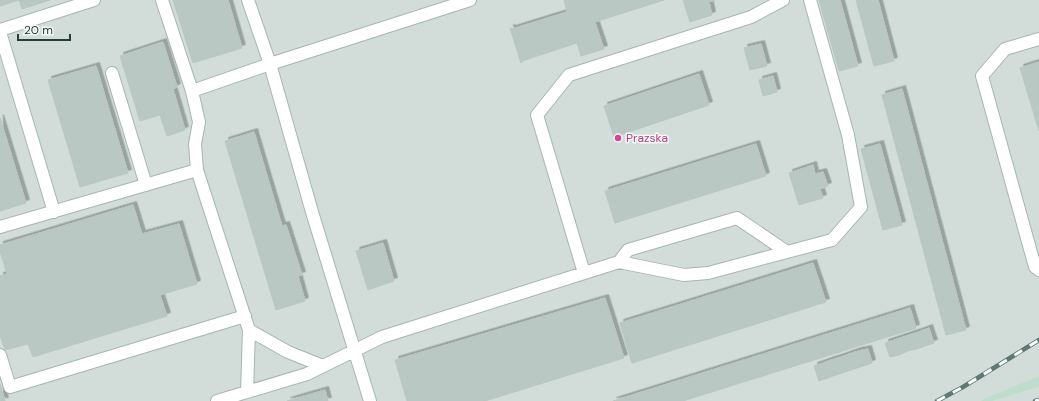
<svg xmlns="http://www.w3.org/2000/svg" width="1039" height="401" viewBox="0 0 1039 401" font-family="'DM Sans',sans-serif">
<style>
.built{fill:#d2ddd9}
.green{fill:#beddca}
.building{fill:#b9c8c3;stroke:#b7c7c2;filter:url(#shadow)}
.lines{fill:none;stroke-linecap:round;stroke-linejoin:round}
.minor-casing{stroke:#a7b5b2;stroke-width:14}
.minor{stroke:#fff;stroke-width:12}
.rail-casing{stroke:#5f7975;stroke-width:4.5}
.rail{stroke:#f5f9f8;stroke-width:3;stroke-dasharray:9;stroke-linecap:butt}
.hotel-dot{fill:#d1479c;stroke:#f5f9f8;stroke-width:1.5}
.labels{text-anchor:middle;stroke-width:3;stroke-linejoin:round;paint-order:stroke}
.hotel-label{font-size:12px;fill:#b23c85;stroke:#f5f9f8;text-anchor:start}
</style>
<defs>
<filter id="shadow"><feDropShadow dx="3.5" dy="-3.5" stdDeviation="0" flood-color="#0004"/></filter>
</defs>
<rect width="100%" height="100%" fill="#e4edea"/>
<path class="built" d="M0,0H1039V376L980,401H0Z
M1039,387V401H993Z"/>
<path class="green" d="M1039,376V387L993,401H980L998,393Z"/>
<path class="building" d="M0,0H50L22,9L19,0L0,6Z
M173,0H228L242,48L193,63Z
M564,0H664L595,22L604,49L581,56L577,43L522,61V62L521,63L510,28H511L512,29L567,12Z
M683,0H715L709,2L712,15L690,22Z
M819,0H840L858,66L839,71Z
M856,0H878L894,61L874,66Z
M163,42L177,87L173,89L185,130L167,136L160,115L140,121L120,56Z
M761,44L767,66L750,70L744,48Z
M1039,62V131L1020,68Z
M96,66L128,173L80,187L48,80Z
M699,74L709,105L614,137L604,106Z
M773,76L777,92L763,96L759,80Z
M902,89L966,330L946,335L882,95Z
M0,118L26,203L0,211Z
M254,132L282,226L286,225L302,275L298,276L305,301L276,310L225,141Z
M756,144L766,176L615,223L605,191Z
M880,144L902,225L883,230L861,149Z
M813,165L815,174L823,172L828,186L820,189L823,198L799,205L789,173Z
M133,205L142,234L179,224L197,284L160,295L167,316L33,357L28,344L5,350L0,335V276L7,274L0,251V245Z
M383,243L394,281L368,290L356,251Z
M813,263L826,302L632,363L620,323Z
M605,298L624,358L485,401H407L395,360Z
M910,308L916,328L683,401H613Z
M929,328L934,343L925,346L921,331Z
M921,331L925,346L917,349L912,334Z
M912,334L917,349L908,351L903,337Z
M903,337L908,351L899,355L894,340Z
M894,340L899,355L890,357L885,343Z
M868,349L872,363L863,366L858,351Z
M858,351L863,366L854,369L849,354Z
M849,354L854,369L845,372L841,357Z
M841,357L845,372L836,375L831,360Z
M831,360L836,375L828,378L823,363Z
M823,363L828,378L819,381L814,366Z
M0,384L5,401H0Z
M325,390L328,401H287L304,396Z"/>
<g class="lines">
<defs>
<path id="minor" d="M162,0L192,91
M248,0L270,64L312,212L370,401
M0,30L94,0
M0,32L54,212
M1039,39L1005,49L982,76L1035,267L1039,270
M112,73L146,185
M0,227L197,170
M619,262L628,250L737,218L787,252
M584,273L537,115L569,75L751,17L783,0
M249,330L288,352L323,366
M0,355L10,387L245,316
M247,392L249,330L197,170L195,144L199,122L192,91L270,64L470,0
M217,401L307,374L382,337L619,262L684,275L708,273L832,240L861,207L848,135L810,0"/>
</defs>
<use href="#minor" class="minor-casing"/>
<use href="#minor" class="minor"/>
<defs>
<path id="rail" d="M937,401L963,387L1039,340
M1035,401L1039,400"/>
</defs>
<use href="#rail" class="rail-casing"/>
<use href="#rail" class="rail"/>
</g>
<circle class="hotel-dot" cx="618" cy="138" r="4"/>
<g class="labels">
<g class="hotel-label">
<text x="626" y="142">Prazska</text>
</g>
</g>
<path d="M18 34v6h52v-6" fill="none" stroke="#243e3a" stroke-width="2"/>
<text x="24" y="34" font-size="12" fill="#243e3a" stroke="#f5f9f8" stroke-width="3" paint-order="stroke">20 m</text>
</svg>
